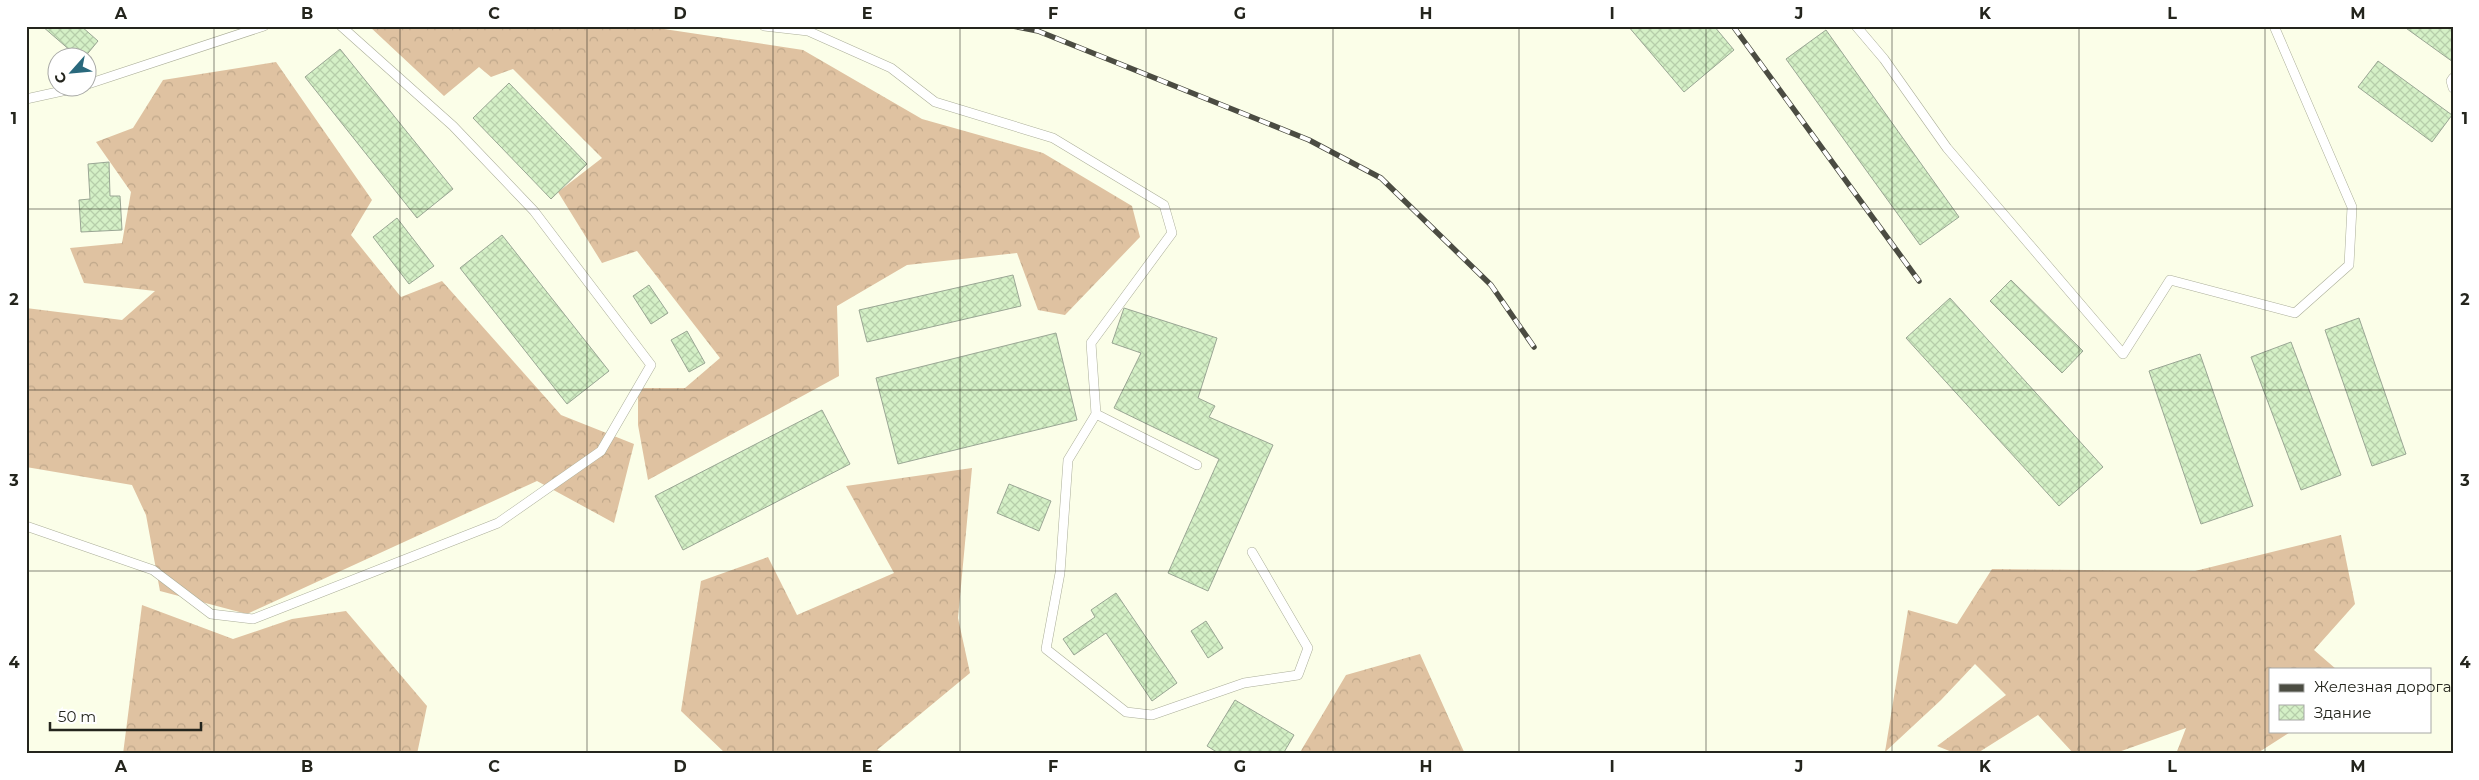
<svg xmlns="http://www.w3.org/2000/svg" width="2479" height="780" viewBox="0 0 2479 780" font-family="Montserrat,sans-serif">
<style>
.forest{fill:url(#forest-crowns)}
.building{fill:url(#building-cross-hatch);stroke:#9aa694}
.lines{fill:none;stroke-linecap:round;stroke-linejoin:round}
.service-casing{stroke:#abae99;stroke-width:10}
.service{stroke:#fff;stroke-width:9}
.rail-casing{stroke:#4b4c42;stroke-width:5.5}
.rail{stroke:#fff;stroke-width:4;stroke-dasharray:11;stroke-linecap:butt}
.grid{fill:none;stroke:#24251d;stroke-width:1;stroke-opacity:0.55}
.neatline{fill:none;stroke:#24251d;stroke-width:2}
.grid-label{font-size:16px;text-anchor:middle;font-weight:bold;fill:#24251d}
</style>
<defs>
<pattern id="forest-crowns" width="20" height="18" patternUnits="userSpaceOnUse" patternTransform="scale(1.25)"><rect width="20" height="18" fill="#dfc2a1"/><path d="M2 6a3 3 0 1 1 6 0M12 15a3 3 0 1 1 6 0" fill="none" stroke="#bfa78a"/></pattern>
<pattern id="building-cross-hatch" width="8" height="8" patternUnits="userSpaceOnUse" patternTransform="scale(1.25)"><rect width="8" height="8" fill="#d4f0c6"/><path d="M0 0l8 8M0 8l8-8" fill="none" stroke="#b6ceaa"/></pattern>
</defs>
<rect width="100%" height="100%" fill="#fbfee8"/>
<path class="forest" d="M369,26H644L803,50L922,119L1043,153L1132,206L1140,237L1065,315L1038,310L1017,253L907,265L837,306L839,376L648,480L638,425V388H685L720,358L637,251L602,263L558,192L602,158L513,69L491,77L479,67L444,96Z
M276,62L372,200L351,235L401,297L442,281L561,415L634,444L614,523L537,481L247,614L160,591L146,515L132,485L26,467V308L122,320L155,291L84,283L70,248L122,243L131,192L96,142L133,128L163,80Z
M972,468L958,618L970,673L877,750L894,754H726L681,711L701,581L768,557L797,615L894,573L846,486Z
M2341,535L2355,604L2314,650L2336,669H2270V731H2292L2256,754H2176L2186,728L2113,754H2074L2038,715L1976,754H1957L1937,746L2006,695L1975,664L1941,700L1885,752L1908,610L1957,624L1992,569L2195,571Z
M142,605L233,639L292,619L346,611L427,706L417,754H123Z
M1420,654L1465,754H1299L1346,675Z"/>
<path class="building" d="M42,26H81L98,41L84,58H79Z
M1628,26H1714L1734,50L1684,92Z
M2403,26H2453V62Z
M1826,30L1959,217L1920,245L1786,59Z
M340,49L453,189L417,218L305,77Z
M2378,61L2452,115L2432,142L2358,87Z
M509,83L587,164L551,199L473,118Z
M109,162L110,196H120L122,230L81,232L79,200L90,199L88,164Z
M397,218L434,266L409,284L373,237Z
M502,235L609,371L567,404L460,268Z
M1013,275L1021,306L867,342L859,310Z
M2011,280L2083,351L2062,373L1990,301Z
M649,285L668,313L651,324L633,296Z
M1950,298L2103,467L2059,506L1906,338Z
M1124,308L1217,338L1198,398L1215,406L1209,417L1273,445L1208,591L1168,573L1219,459L1114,408L1141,353L1112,343Z
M2359,318L2406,454L2372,466L2325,330Z
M687,331L705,363L689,372L671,340Z
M1056,333L1077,420L898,464L876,378Z
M2291,342L2341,475L2301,490L2251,357Z
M2200,354L2253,506L2201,524L2149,371Z
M822,410L850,464L683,550L655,496Z
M1009,484L1051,501L1039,531L997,513Z
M1116,593L1177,683L1152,701L1106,633L1074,655L1063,639L1095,617L1091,610Z
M1206,621L1223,648L1208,658L1191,631Z
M1235,700L1294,735L1283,754H1220L1207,746Z"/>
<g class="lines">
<defs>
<path id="service" d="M764,26L808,31L891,68L935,102L1053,138L1164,205L1172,233L1091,343L1096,414L1068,460L1060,573L1046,649L1126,712L1152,715L1244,683L1298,675L1308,648L1252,552
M1856,26L1884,59L1947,148L2123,354L2170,280L2295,313L2349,265L2352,207L2274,26
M2453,78L2451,81L2453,88
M88,84L264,26
M26,99L76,88
M1096,414L1197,465
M26,526L153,570L211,614L253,619L498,523L601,451L651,365L534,211L453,126L341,26"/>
</defs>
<use href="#service" class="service-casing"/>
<use href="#service" class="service"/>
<defs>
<path id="rail" d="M1013,26L1038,31L1309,140L1381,178L1491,285L1534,347
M1733,26L1919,281"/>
</defs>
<use href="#rail" class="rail-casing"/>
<use href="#rail" class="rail"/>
</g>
<path class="grid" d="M214,26V754M400,26V754M587,26V754M773,26V754M960,26V754M1146,26V754M1333,26V754M1519,26V754M1706,26V754M1892,26V754M2079,26V754M2265,26V754M26,209H2453M26,390H2453M26,571H2453"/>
<rect width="2479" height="780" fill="none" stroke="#ffffff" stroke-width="55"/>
<rect x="2269" y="668" width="162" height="65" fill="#ffffff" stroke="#a7a8a5"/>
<rect x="2279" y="684" width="25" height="8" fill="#4b4c42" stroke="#a7a8a5"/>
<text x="2314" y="692" font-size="15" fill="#24251d">Железная дорога</text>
<rect x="2279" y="705" width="25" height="15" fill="url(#building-cross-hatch)" stroke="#a7a8a5"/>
<text x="2314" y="718" font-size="15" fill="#24251d">Здание</text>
<g transform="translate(72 72) rotate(243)"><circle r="24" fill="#ffffff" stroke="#a7a8a5"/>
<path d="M0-4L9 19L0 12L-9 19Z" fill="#29697d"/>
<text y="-8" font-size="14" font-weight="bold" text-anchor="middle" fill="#24251d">С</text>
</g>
<path d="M50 722v8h151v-8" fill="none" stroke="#24251d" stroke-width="2.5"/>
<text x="58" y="722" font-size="15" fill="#24251d" stroke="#ffffff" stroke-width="4" paint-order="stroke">50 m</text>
<rect x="28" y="28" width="2424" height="724" class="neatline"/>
<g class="grid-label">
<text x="121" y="19">A</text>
<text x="307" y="19">B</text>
<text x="494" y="19">C</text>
<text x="680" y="19">D</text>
<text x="867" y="19">E</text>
<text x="1053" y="19">F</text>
<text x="1240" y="19">G</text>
<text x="1426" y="19">H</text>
<text x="1612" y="19">I</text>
<text x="1799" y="19">J</text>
<text x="1985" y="19">K</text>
<text x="2172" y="19">L</text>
<text x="2358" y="19">M</text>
<text x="14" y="124">1</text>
<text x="2465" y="124">1</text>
<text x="14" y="305">2</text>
<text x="2465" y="305">2</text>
<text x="14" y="486">3</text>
<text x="2465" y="486">3</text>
<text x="14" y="668">4</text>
<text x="2465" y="668">4</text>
<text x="121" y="772">A</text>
<text x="307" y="772">B</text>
<text x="494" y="772">C</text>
<text x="680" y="772">D</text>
<text x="867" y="772">E</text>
<text x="1053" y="772">F</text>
<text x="1240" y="772">G</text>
<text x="1426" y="772">H</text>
<text x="1612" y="772">I</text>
<text x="1799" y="772">J</text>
<text x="1985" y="772">K</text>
<text x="2172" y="772">L</text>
<text x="2358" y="772">M</text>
</g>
</svg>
